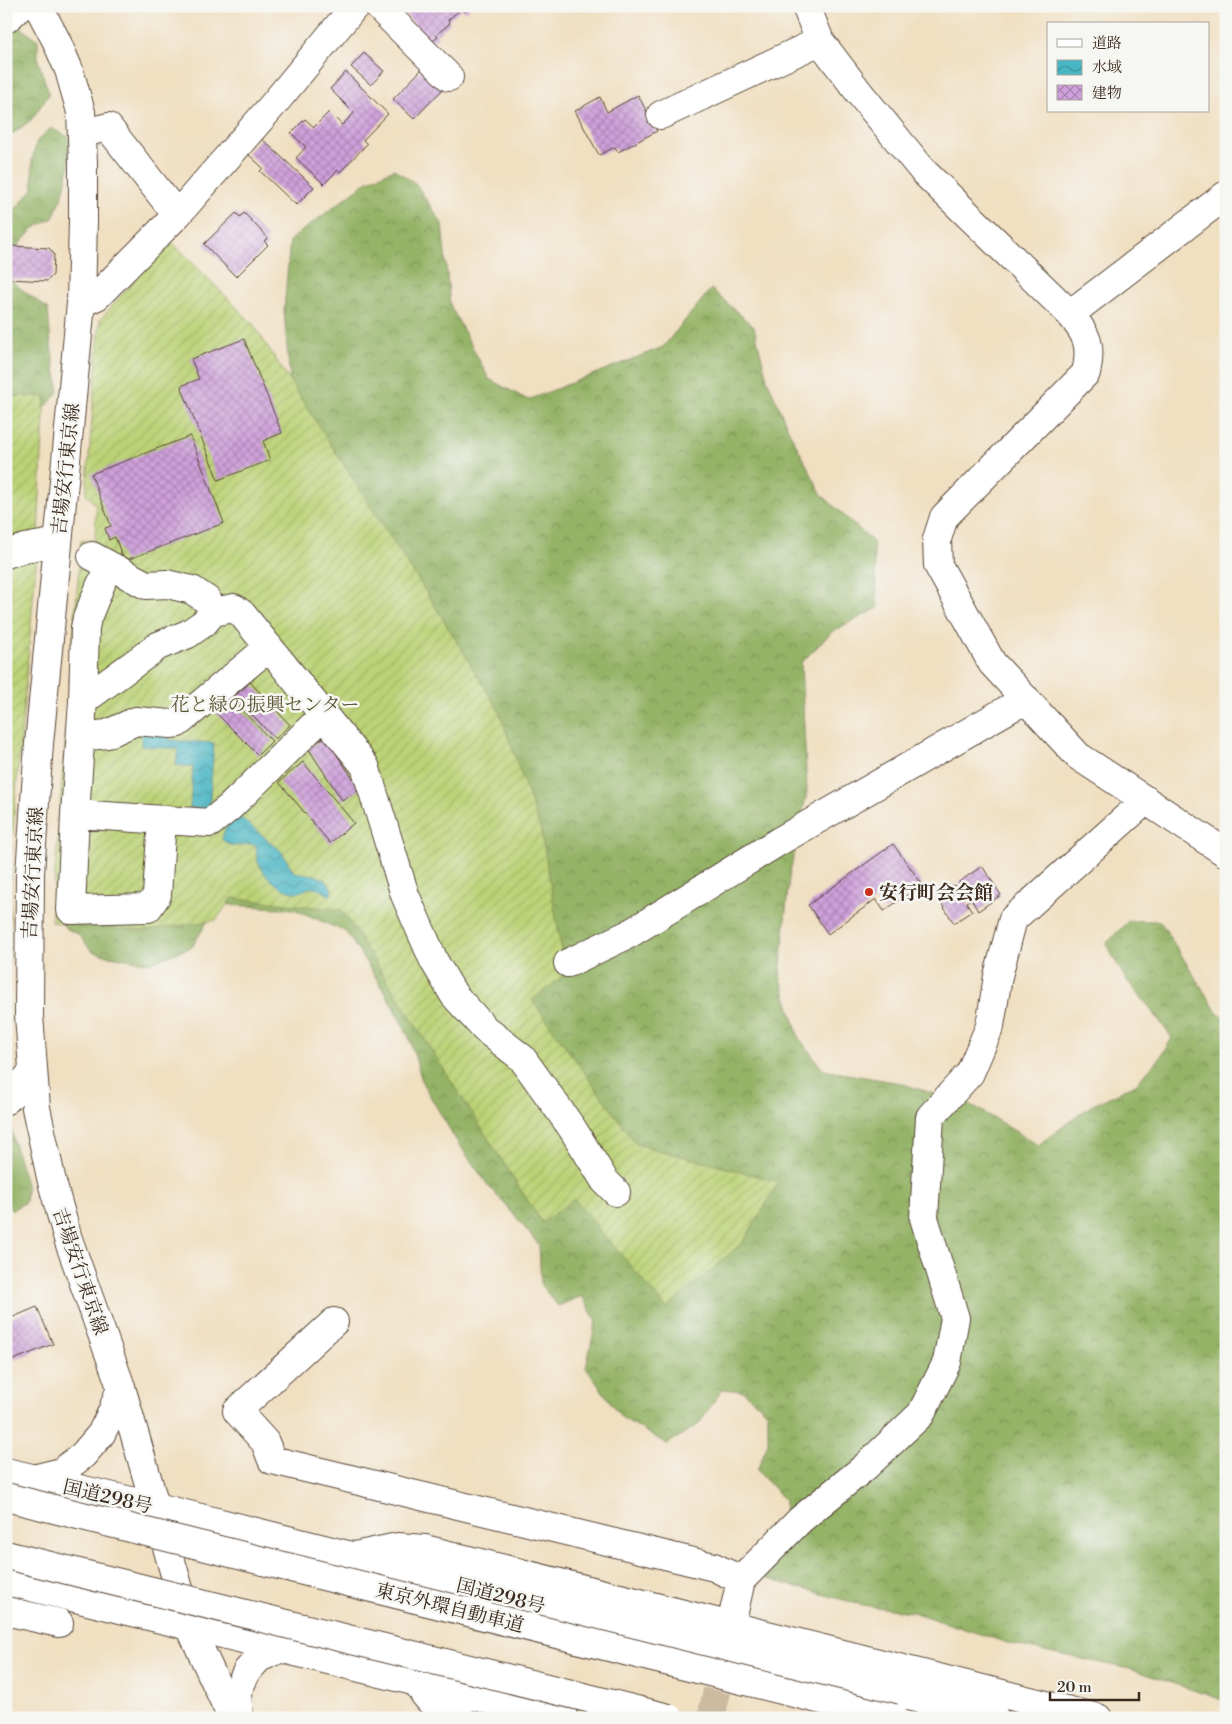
<svg xmlns="http://www.w3.org/2000/svg" width="1232" height="1724" viewBox="0 0 1232 1724" font-family="'Libre Bodoni','Noto Serif JP',serif">
<style>
.forest{fill:url(#forest-crowns);stroke:#686f42}
.garden{fill:url(#garden-furrows);stroke:#7c7e4a}
.water{fill:url(#water-waves);stroke:#427071}
.building{fill:url(#building-cross-hatch)}
.lines{fill:none;stroke-linecap:round;stroke-linejoin:round}
.minor-tunnel{stroke:#ccbba0;stroke-width:28;stroke-dasharray:28 14;stroke-linecap:butt}
.minor-casing{stroke:#564536;stroke-width:30}
.major-casing{stroke:#564536;stroke-width:30}
.highway-casing{stroke:#564536;stroke-width:30}
.minor{stroke:#fff;stroke-width:28}
.major{stroke:#fff;stroke-width:28}
.highway{stroke:#fff;stroke-width:28}
.highway-bridge-casing{stroke:#564536;stroke-width:30;stroke-linecap:butt}
.highway-bridge{stroke:#fff;stroke-width:28}
.poi-dot{fill:#c8321e;stroke:#f6f6f2;stroke-width:2}
.labels{text-anchor:middle;stroke-width:5;stroke-linejoin:round;paint-order:stroke}
.street-label{font-size:19px;fill:#3b2a1e;stroke:#f6f6f2}
.park-label{font-size:19px;fill:#5b5434;stroke:#f6f6f2}
.poi-label{font-size:19px;font-weight:bold;fill:#3b2a1e;stroke:#f6f6f2;text-anchor:start}
</style>
<defs>
<pattern id="forest-crowns" width="20" height="18" patternUnits="userSpaceOnUse" patternTransform="scale(1.25)"><rect width="20" height="18" fill="#95b467"/><path d="M2 6a3 3 0 1 1 6 0M12 15a3 3 0 1 1 6 0" fill="none" stroke="#7b9354"/></pattern>
<pattern id="garden-furrows" width="10" height="10" patternUnits="userSpaceOnUse" patternTransform="scale(1.25)"><rect width="10" height="10" fill="#bcd276"/><path d="M-1 1l2-2M0 10L10 0M9 11l2-2" fill="none" stroke="#a2b466"/></pattern>
<pattern id="water-waves" width="16" height="10" patternUnits="userSpaceOnUse" patternTransform="scale(1.25)"><rect width="16" height="10" fill="#48b6c4"/><path d="M0 5q4-4 8 0t8 0" fill="none" stroke="#3d949f"/></pattern>
<pattern id="building-cross-hatch" width="8" height="8" patternUnits="userSpaceOnUse" patternTransform="scale(1.25)"><rect width="8" height="8" fill="#cfa0db"/><path d="M0 0l8 8M0 8l8-8" fill="none" stroke="#a983b1"/></pattern>
</defs>
<rect width="100%" height="100%" fill="#f6f6f2"/>
<filter id="ink" filterUnits="userSpaceOnUse"><feTurbulence type="fractalNoise" baseFrequency=".02" numOctaves="2"/><feDisplacementMap in="SourceGraphic" scale="10" xChannelSelector="R" yChannelSelector="G"/><feConvolveMatrix kernelMatrix="1 2 1 2 8 2 1 2 1" color-interpolation-filters="sRGB"/></filter>
<filter id="wash" filterUnits="userSpaceOnUse"><feTurbulence type="fractalNoise" baseFrequency=".0096" numOctaves="4" result="noise"/><feDisplacementMap in="SourceGraphic" scale="20" xChannelSelector="R" yChannelSelector="G"/><feGaussianBlur stdDeviation="1.12" result="paint"/><feColorMatrix in="noise" values="0 0 0 0 0 0 0 0 0 0 0 0 0 0 0 0 0 1.4 0 .05"/><feComposite in="paint" operator="in"/></filter>
<g filter="url(#wash)">
<rect width="100%" height="100%" fill="#f0dfc1"/>
<path class="forest" d="M6,6L13,23L38,40V60L49,94L31,120L6,139Z
M51,128L70,138L69,167L63,194L53,218L34,228L6,259V220L33,189L32,160L37,141Z
M394,169L416,184L442,224L450,305L489,379L528,400L663,347L711,289L754,327L767,379L789,431L822,495L873,542L878,608L833,631L801,663L807,792L789,877L780,976L799,1038L823,1070L900,1083L975,1107L1038,1145L1091,1106L1136,1084L1161,1056L1172,1038L1151,1009L1125,978L1106,944L1128,921H1160L1218,1014L1226,1018V1701L1130,1669L1011,1644L912,1612L862,1605L765,1578L782,1554L785,1501L757,1470L768,1443V1413L743,1391L722,1389L699,1424L667,1444L621,1417L586,1368L596,1321L582,1296L558,1306L541,1285L539,1245L511,1211L490,1188L456,1140L423,1084L409,1037L384,990L346,932L294,909L218,904L192,947L149,963L105,955L92,951L78,934L65,928L56,905L296,451L284,311L290,240L368,181Z
M6,275L20,288L48,309L51,346L59,391L10,449L6,467Z
M6,1100L14,1143L27,1188L25,1202L12,1210L6,1205Z"/>
<path class="garden" d="M170,240L253,324L440,614L499,711L541,831L566,974L532,1000L636,1144L779,1182L743,1242L667,1309L574,1199L542,1223L342,910L232,898L216,920L145,931L51,922L81,541H95L96,505L86,494L100,320Z
M6,396H45L37,554L12,839L6,1061Z"/>
<path class="water" d="M142,728L170,730L169,740L214,743L209,809L190,808L193,767L176,765L178,749L141,746Z
M241,818L281,851L294,872C309,875 326,873 332,890L330,896C323,891 317,885 309,888C305,889 302,892 298,892C284,894 264,876 259,864C256,859 257,851 256,845C242,841 235,853 222,839C224,828 230,821 241,818Z"/>
<g id="blocks">
<path class="building" d="M399,6H471L465,12L462,8L448,20L450,23L436,35L438,37L430,43Z
M364,53L384,71L371,85L351,67Z
M424,67L445,87L414,119L393,99Z
M346,72L388,114L363,140L367,144L340,172L338,170L324,184L296,158L306,147L291,133L305,119L314,127L329,112L342,125L354,113L330,89Z
M638,95L657,131L618,152L615,147L599,155L575,111L600,97L607,112Z
M261,138L314,187L296,205L260,171L263,168L247,153Z
M236,213L240,217L244,213L268,238L264,241L268,245L236,277L204,244Z
M11,246L49,248L54,254L53,275L47,281L9,279Z
M244,339L282,433L263,441L270,460L218,480L181,386L199,379L191,359Z
M190,436L224,523L124,561L115,537L109,540L105,528L111,526L91,474Z
M250,682L290,725L275,739L235,696Z
M231,699L272,741L258,755L216,713Z
M325,737L360,789L342,800L308,748Z
M303,762L354,823L330,843L279,782Z
M893,844L922,884L884,911L876,899L828,934L808,905Z
M982,866L1001,895L978,911L971,899L966,902L972,911L954,923L937,897L955,885L959,890L963,888L959,882Z
M37,1307L53,1344L6,1363V1320Z"/>
</g>
</g>
<g filter="url(#ink)">
<use href="#blocks" fill-opacity="0" stroke="#564536" stroke-width="1"/>
<g class="lines">
<path class="minor-tunnel" d="M711,1718L726,1651"/>
<defs>
<path id="minor" d="M378,6L449,77
M806,6L820,41L861,95L925,173L1070,314C1088,336 1092,345 1086,373L944,517L937,539L938,565L992,663L1078,756L1226,853
M6,19L21,6
M661,115L820,41
M83,133L108,127L177,215
M81,303L97,296L177,215L272,106L355,6
M1070,314L1226,195
M6,554L25,548L58,542
M92,556L146,585L167,584L192,590L207,600L213,612
M83,701L85,628L87,618L101,584
M81,737L107,734L136,721L170,724L178,723L269,647
M75,814L210,823L230,807L324,715
M162,820L157,895L148,908L71,910L75,814L83,701L158,646L188,634L204,623L213,612L234,608L242,614L365,766L405,895L434,961L454,995L485,1029L522,1058L572,1128L605,1181L616,1192
M568,963L629,934L778,842L1026,699
M6,1100L32,1073
M334,1322L237,1411L265,1442L272,1460L714,1567L741,1580L733,1616
M350,1557L398,1547L425,1549L1098,1718
M741,1580L800,1520L865,1467L921,1414L947,1362L955,1318L924,1218L930,1117L970,1073L990,1026L998,976L1013,919L1146,800
M6,1611L59,1623
M418,1682C425,1700 440,1713 461,1718"/>
<path id="major" d="M38,6L56,40L69,70L81,112L83,163V220L81,303L39,744L30,873L29,1015L36,1108L52,1182L68,1239L121,1387L190,1627L232,1718"/>
<path id="highway" d="M6,1472L157,1507L995,1718
M33,1479L61,1472L83,1455L101,1434L112,1412L121,1387
M6,1581L564,1718
M239,1718L237,1692L247,1671L259,1658L280,1649"/>
</defs>
<use href="#minor" class="minor-casing"/>
<use href="#major" class="major-casing"/>
<use href="#highway" class="highway-casing"/>
<use href="#minor" class="minor"/>
<use href="#major" class="major"/>
<use href="#highway" class="highway"/>
<defs>
<path id="highway-bridge" d="M6,1497L894,1718
M6,1555L669,1718"/>
</defs>
<use href="#highway-bridge" class="highway-bridge-casing"/>
<use href="#highway-bridge" class="highway-bridge"/>
</g>
</g>
<circle class="poi-dot" cx="869" cy="892" r="5"/>
<g class="labels">
<g class="street-label">
<text transform="translate(65 469) rotate(-84)" y="7">吉場安行東京線</text>
<text transform="translate(32 873) rotate(-87)" y="7">吉場安行東京線</text>
<text transform="translate(81 1271) rotate(71)" y="7">吉場安行東京線</text>
<text transform="translate(108 1496) rotate(13)" y="7">国道298号</text>
<text transform="translate(501 1595) rotate(14)" y="7">国道298号</text>
<text transform="translate(450 1607) rotate(14)" y="7">東京外環自動車道</text>
</g>
<g class="park-label">
<text x="265" y="711">花と緑の振興センター</text>
</g>
<g class="poi-label">
<text x="879" y="899">安行町会会館</text>
</g>
</g>
<rect width="1232" height="1724" fill="none" stroke="#f6f6f2" stroke-width="25"/>
<rect x="1047" y="22" width="162" height="90" fill="#f6f6f2" stroke="#aba49d"/>
<rect x="1057" y="39" width="25" height="8" fill="#ffffff" stroke="#aba49d"/>
<text x="1092" y="48" font-size="15" fill="#3b2a1e">道路</text>
<rect x="1057" y="60" width="25" height="15" fill="url(#water-waves)" stroke="#aba49d"/>
<text x="1092" y="72" font-size="15" fill="#3b2a1e">水域</text>
<rect x="1057" y="85" width="25" height="15" fill="url(#building-cross-hatch)" stroke="#aba49d"/>
<text x="1092" y="98" font-size="15" fill="#3b2a1e">建物</text>
<path d="M1050 1692v8h89v-8" fill="none" stroke="#3b2a1e" stroke-width="2.5"/>
<text x="1057" y="1692" font-size="15" fill="#3b2a1e" stroke="#f6f6f2" stroke-width="4" paint-order="stroke">20 m</text>
</svg>
